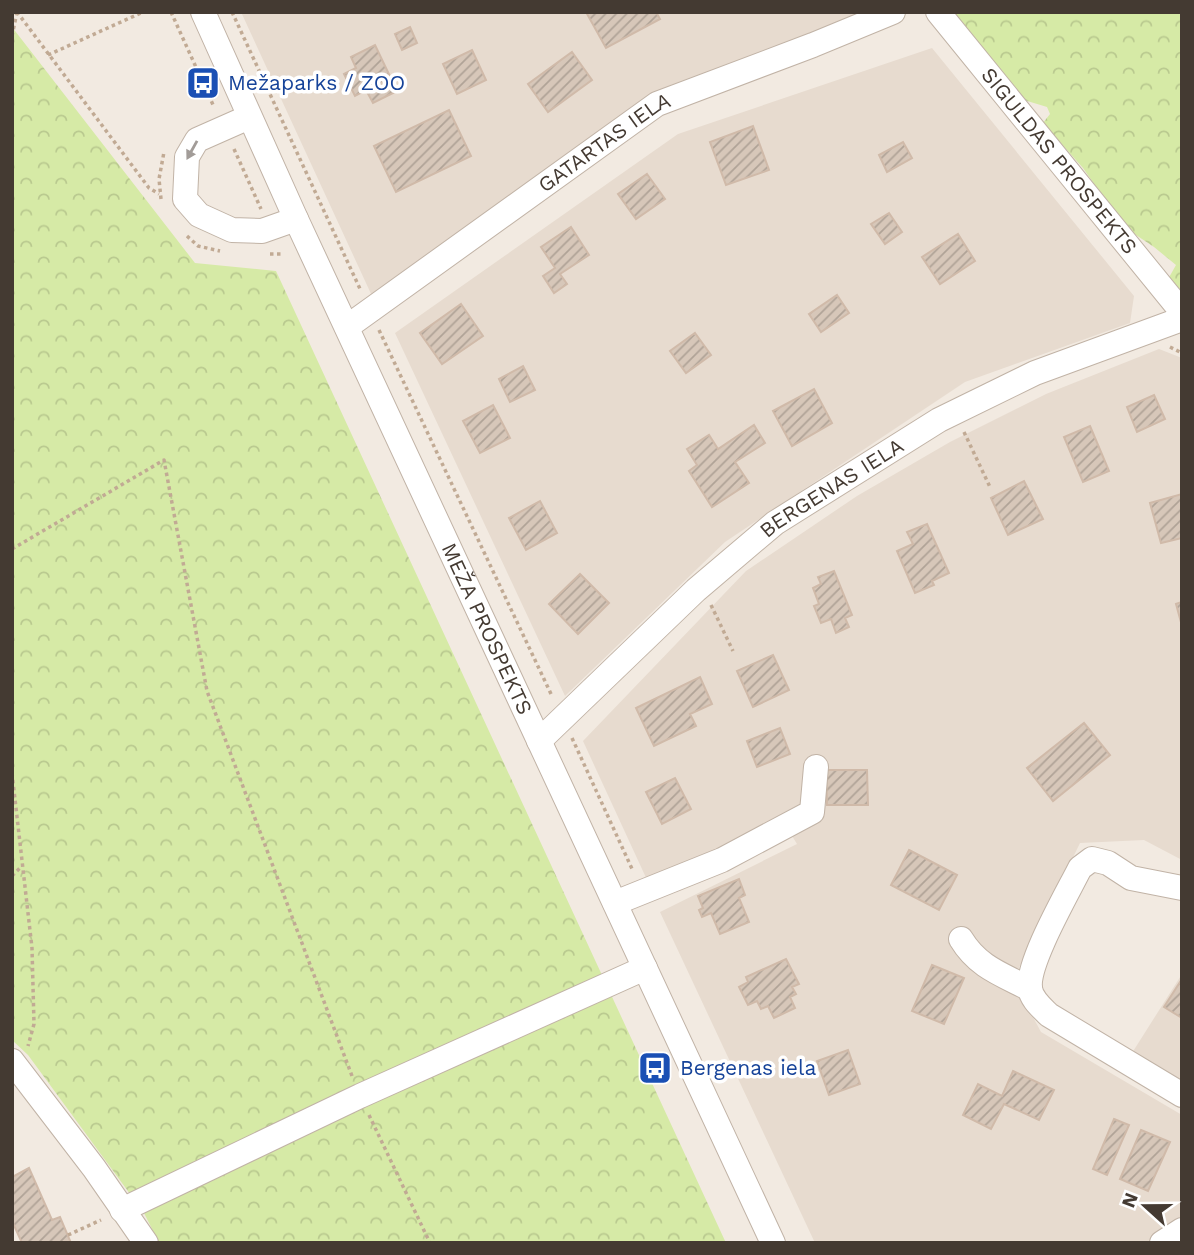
<svg xmlns="http://www.w3.org/2000/svg" width="1194" height="1255" viewBox="0 0 1194 1255" font-family="'Work Sans',sans-serif">
<style>
.residential{fill:#e7dbcf}
.forest{fill:url(#forest-crowns)}
.building{fill:url(#building-hatch);stroke:#d0baa9;stroke-width:2}
.lines{fill:none;stroke-linecap:round;stroke-linejoin:round}
.minor-casing{stroke:#c1b3a6;stroke-width:26}
.path{stroke:#c1aa94;stroke-width:3.5;stroke-dasharray:3.5 3.5;stroke-linecap:butt}
.minor{stroke:#fff;stroke-width:24}
.oneway{fill:#a29c98}
.labels{text-anchor:middle;stroke-width:7;stroke-linejoin:round;paint-order:stroke}
.transit-label{font-size:21px;fill:#164399;stroke:#fff;text-anchor:start}
.street-label{font-size:21px;fill:#443a32;stroke:#fff}
</style>
<defs>
<pattern id="forest-crowns" width="20" height="18" patternUnits="userSpaceOnUse" patternTransform="scale(1.75)"><rect width="20" height="18" fill="#d6eaa6"/><path d="M2 6a3 3 0 1 1 6 0M12 15a3 3 0 1 1 6 0" fill="none" stroke="#b9c98f"/></pattern>
<pattern id="building-hatch" width="6" height="6" patternUnits="userSpaceOnUse" patternTransform="scale(1.75)"><rect width="6" height="6" fill="#d7c7b9"/><path d="M-1 1l2-2M0 6l6-6M5 7l2-2" fill="none" stroke="#b0a397"/></pattern>
</defs>
<rect width="100%" height="100%" fill="#f2eae1"/>
<path class="residential" d="M241,12H872L640,104L372,296Z
M932,48L1134,296L1130,323L965,382L725,542L565,696L395,333L678,134Z
M1159,349L1182,358V860L1144,840L1080,843L1013,980L1041,1032L1182,1115V1218L1172,1229L1149,1243H815L660,912L797,844L786,826L648,882L583,741L746,571L857,496L950,442L1046,394Z
M1182,974V1082L1132,1053Z"/>
<path class="forest" d="M950,12H1182V295L1167,281L1176,265L1154,247L1124,227L1083,168L1058,140L1039,128L1050,114L1047,107L1024,100Z
M12,27L195,263L276,271L726,1243H159L144,1213L28,1055L12,1040Z"/>
<path class="building" d="M586,12H656L660,19L606,48Z
M410,27L417,43L402,50L395,34Z
M375,45L397,91L373,103L366,90L355,96L344,74L356,68L351,57Z
M472,50L486,80L457,94L443,64Z
M572,52L592,80L548,112L528,84Z
M449,110L471,156L396,192L374,146Z
M753,126L769,170L726,185L710,142Z
M903,142L912,158L887,172L879,155Z
M647,174L665,199L636,219L618,194Z
M889,213L902,232L885,244L871,224Z
M571,227L589,255L560,274L567,284L554,293L543,276L555,268L541,247Z
M958,234L975,261L940,284L922,257Z
M837,295L849,313L821,332L809,314Z
M461,304L483,336L442,364L420,333Z
M695,333L711,355L686,373L670,351Z
M523,366L535,390L510,402L499,379Z
M814,389L832,423L792,446L773,411Z
M1154,395L1165,419L1137,432L1127,407Z
M493,405L510,438L480,453L463,421Z
M754,425L765,443L735,462L749,483L712,507L689,471L697,465L687,449L709,435L718,449Z
M1090,426L1109,471L1083,482L1064,437Z
M1024,481L1043,519L1008,535L991,498Z
M1182,494V538L1161,543L1150,503Z
M540,501L557,533L526,550L509,518Z
M927,524L949,573L932,581L934,585L915,593L897,551L913,544L907,532Z
M834,571L852,615L845,618L849,627L836,633L831,619L821,623L814,606L819,604L813,588L821,584L818,577Z
M580,574L609,603L578,634L549,604Z
M1182,602V626L1176,604Z
M773,655L789,690L753,707L737,671Z
M700,677L712,704L690,714L696,726L654,746L636,708Z
M1084,723L1110,755L1053,801L1027,768Z
M780,728L790,754L757,767L747,741Z
M826,770H867L868,805H827Z
M675,778L691,809L662,824L646,792Z
M909,850L957,875L939,910L891,885Z
M739,879L745,895L739,898L749,922L720,934L711,913L702,917L699,910L703,908L698,896Z
M786,959L799,984L792,987L796,994L790,997L795,1008L774,1018L768,1006L761,1009L757,1001L748,1005L739,987L748,982L746,977Z
M932,965L964,978L944,1024L912,1011Z
M1182,979V1018L1164,1007Z
M848,1050L860,1084L829,1095L817,1061Z
M1013,1071L1054,1090L1039,1120L1004,1104L991,1129L963,1115L978,1084L1002,1096Z
M1114,1119L1129,1125L1107,1175L1093,1169Z
M1141,1130L1170,1142L1148,1191L1120,1179Z
M29,1168L52,1220L60,1217L71,1243H22L12,1221V1177Z"/>
<g class="lines">
<defs>
<g id="minor">
<path id="s1" d="M203,12L296,219L773,1243"/>
<path id="s2" d="M938,12L1182,312"/>
<path d="M249,117L197,140L187,157L185,199L199,215L232,230L262,231L296,219"/>
<path id="s3" d="M347,327L657,104L813,45L893,12"/>
<path id="s4" d="M539,741L696,590L775,523L939,420L1035,373L1182,319"/>
<path d="M1182,888L1131,878L1108,863L1092,859L1080,868C1067,894 1027,963 1030,988C1031,999 1041,1007 1049,1015L1182,1095"/>
<path d="M615,903L722,860L812,812L816,767"/>
<path d="M961,939C978,967 1001,974 1030,989"/>
<path d="M12,1061L94,1168L146,1243"/>
<path d="M122,1210L360,1096L645,968"/>
<path d="M1162,1243L1182,1230"/>
</g>
</defs>
<use href="#minor" class="minor-casing"/>
<path class="path" d="M17,12L149,188L159,194
M171,12L214,107
M232,12L361,291
M12,36L17,12
M48,55L143,12
M234,149L261,209
M161,199L159,179L164,152
M187,236L198,246L220,251
M270,254H284
M379,330L552,696
M1170,347L1182,353
M964,432L990,487
M12,549L164,460L207,691L352,1076
M711,605L733,651
M572,738L633,871
M12,773L32,948L34,1024L28,1046
M12,876L23,865
M369,1115L430,1243
M68,1235L101,1220"/>
<use href="#minor" class="minor"/>
</g>
<defs><path id="oneway-solid" d="M-6-.8H1V-3.2L6.5 0L1 3.2V.8H-6Z" transform="scale(1.75)"/></defs>
<use class="oneway" href="#oneway-solid" transform="translate(192 150) rotate(119)"/>
<defs>
<symbol id="bus-square" viewBox="-11 -11 22 22"><rect x="-9" y="-9" width="18" height="18" rx="4" fill="#1a4fb4" stroke="#fff"/><path d="M-5-6H5V4H4V6H2V4H-2V6H-4V4H-5ZM-3.5-4V0h7V-4ZM-3.5 1.2v1.5H-2V1.2ZM2 1.2v1.5H3.5V1.2Z" fill="#fff"/></symbol>
</defs>
<g fill-rule="evenodd">
<use href="#bus-square" x="184" y="64" width="38" height="38"/>
<use href="#bus-square" x="636" y="1049" width="38" height="38"/>
</g>
<g class="labels">
<g class="transit-label">
<text x="228" y="90">Mežaparks / ZOO</text>
<text x="680" y="1075">Bergenas iela</text>
</g>
<g class="street-label">
<text dy="7" stroke="none"><textPath href="#s3" startOffset="317">GATARTAS IELA</textPath></text>
<text dy="7" stroke="none"><textPath href="#s2" startOffset="192">SIGULDAS PROSPEKTS</textPath></text>
<text dy="7" stroke="none"><textPath href="#s4" startOffset="388">BERGENAS IELA</textPath></text>
<text dy="7" stroke="none"><textPath href="#s1" startOffset="679">MEŽA PROSPEKTS</textPath></text>
</g>
</g>
<rect width="1194" height="1255" fill="none" stroke="#443a32" stroke-width="28"/>
<g transform="translate(1145 1206) rotate(291)" stroke="#ffffff" stroke-width="5" paint-order="stroke">
<path d="M0-5L12 26L0 18L-12 26Z" fill="#443a32"/>
<text y="-10" font-size="19" font-weight="bold" text-anchor="middle" fill="#443a32">N</text>
</g>
</svg>
